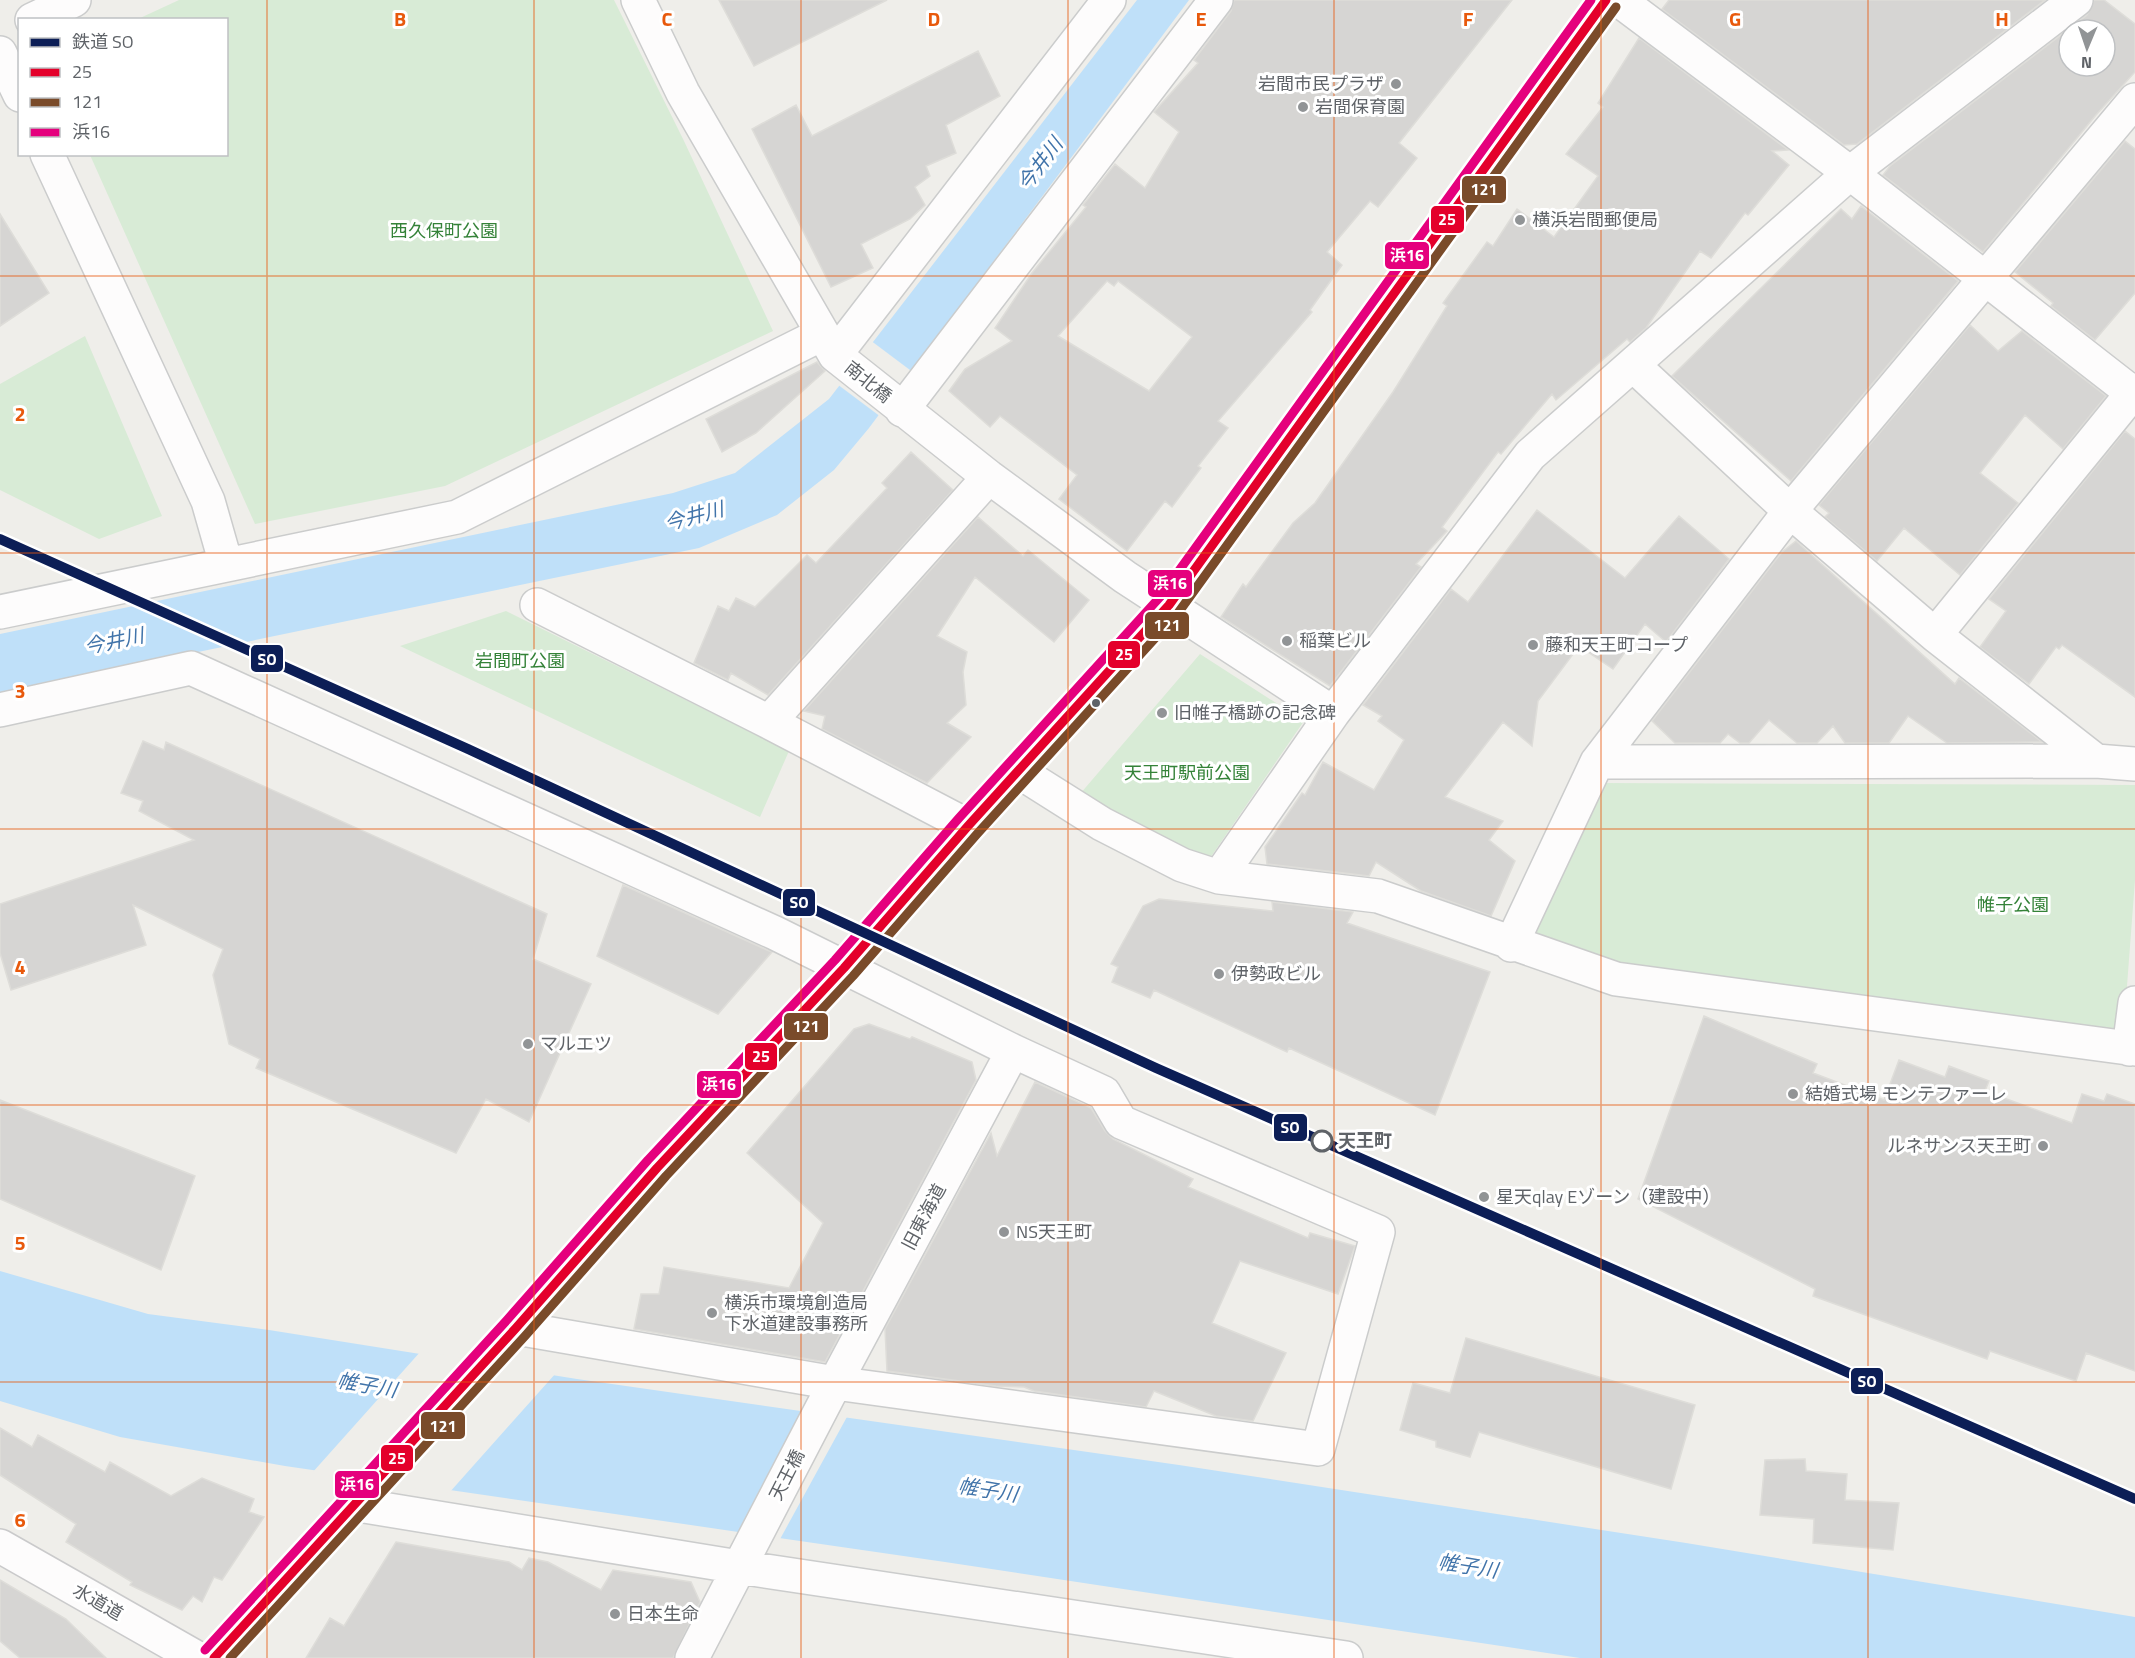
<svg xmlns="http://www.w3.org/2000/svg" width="2135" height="1658" viewBox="0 0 2135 1658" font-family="'Titillium Web','Noto Sans JP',sans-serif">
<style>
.green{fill:#d8ebd6}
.water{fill:#bfe0f9}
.pier{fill:#efeeea}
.building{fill:#d6d5d3;stroke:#deddd9;stroke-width:1.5;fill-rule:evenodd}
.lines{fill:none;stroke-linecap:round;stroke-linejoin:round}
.street-casing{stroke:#cbcccc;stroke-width:36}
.secondary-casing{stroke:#cacacb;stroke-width:36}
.street{stroke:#fdfcfc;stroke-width:33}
.secondary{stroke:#fdfcfc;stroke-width:33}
.bus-1-casing{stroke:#fff;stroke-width:14}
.bus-2-casing{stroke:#fff;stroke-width:14}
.bus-3-casing{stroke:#fff;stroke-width:14}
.bus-1{stroke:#e4002b;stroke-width:9}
.bus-2{stroke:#7a4b2a;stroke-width:9}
.bus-3{stroke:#e5007d;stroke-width:9}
.rail-1-casing{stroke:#fff;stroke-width:15}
.rail-1{stroke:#0c1e56;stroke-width:10}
.grid{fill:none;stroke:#e8590c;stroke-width:1.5;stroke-opacity:0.55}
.poi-dot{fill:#919496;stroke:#fff;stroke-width:2}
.bus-dot{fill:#5f6368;stroke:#fff;stroke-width:2}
.stop-dot{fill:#fff;stroke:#5f6368;stroke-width:3}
.labels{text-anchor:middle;stroke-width:6;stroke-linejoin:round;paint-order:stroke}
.poi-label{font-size:18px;fill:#5f6368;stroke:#fff;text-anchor:start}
.park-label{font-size:18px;fill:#348238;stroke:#fff}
.street-label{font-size:18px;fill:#5f6368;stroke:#fff}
.stop-label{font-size:18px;font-weight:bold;fill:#5f6368;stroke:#fff;text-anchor:start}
.water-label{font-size:20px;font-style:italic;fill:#4174aa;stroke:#fff}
.grid-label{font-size:20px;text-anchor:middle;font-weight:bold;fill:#e8590c;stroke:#fff;stroke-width:6;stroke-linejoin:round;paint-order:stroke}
.line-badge{stroke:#fff;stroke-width:2}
.badge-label{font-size:16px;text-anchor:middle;font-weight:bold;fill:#fff}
</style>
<rect width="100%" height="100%" fill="#efeeea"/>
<path class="green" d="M179,0H614L684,141L773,331L445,486L255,524L90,155L226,154V20L138,19Z
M85,336L162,516L99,539L0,490V384Z
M506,611L789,751L760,817L400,646Z
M1200,654L1304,721L1208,861L1080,794Z
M1600,783L2135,785V880L2123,1039L1619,971L1520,941Z"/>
<path class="water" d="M1137,0H1189L869,428L834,470L777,515L699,548L0,693V634L673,493L735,473L829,399Z
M0,1271L148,1314L269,1330L577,1379L1179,1465L1686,1543L2135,1617V1658H1580L945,1562L285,1466L120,1437L0,1401Z"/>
<path class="pier" d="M870,340L914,373L881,417L837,384Z
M421,1351L556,1373L449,1493L312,1473Z
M805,1409L848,1415L779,1541L737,1535Z"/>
<path class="building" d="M719,0H887L754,66Z
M1234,0H1512L1399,143L1417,158L1378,207L1370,201L1327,252L1342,265L1310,310L1312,312L1218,421L1228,428L1198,466L1201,468L1172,507L1165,501L1127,551L1059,499L1077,475L1000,416L990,427L949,391L965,369L1012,341L995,328L1032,273L1086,207L1083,205L1115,164L1145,188L1179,132L1154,112L1198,63L1194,60L1231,11ZM1107,281L1114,286L1118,281L1192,337L1149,391L1058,336Z
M1669,0H2045L1857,144L1844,145L1662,9Z
M2094,0H2104L2135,24V72L2096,115L1983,252L1883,175L1890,166L2087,15ZM2069,30H2105V66H2069Z
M1639,38L1788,150L1772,151L1789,165L1748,215L1745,213L1711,258L1700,251L1646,328L1630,342L1627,339L1556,400L1552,394L1501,454L1498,452L1442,527L1447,531L1416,564L1421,567L1330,686L1221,617L1243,584L1246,587L1293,523L1315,503L1393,392L1447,306L1443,303L1487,242L1493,246L1517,209L1554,237L1598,176L1566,154L1603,107L1598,103Z
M978,51L1000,96L946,125L956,153L926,166L930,176L915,187L925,205L910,219L861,244L873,268L831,287L752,129L796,105L812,136Z
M2125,141L2135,149V293L2095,340L2051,306L2053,303L2015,272Z
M1861,206L1958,281L1791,481L1672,376L1841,209L1852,219Z
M0,214L49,293L0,326Z
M1970,325L1998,351L2022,331L2106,396L2063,449L2025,415L1980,473L2018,503L1960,575L1904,528L1877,561L1825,517L1829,513L1819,505Z
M817,362L825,371L756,433L722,452L706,419Z
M2125,431L2135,439V697L2062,645L2059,649L2056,647L2029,684L1980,647L2006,611L1989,599Z
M911,452L953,490L768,695L731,673L728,680L694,663L718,606L729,611L736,598L755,607L807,555L816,563L887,488L882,483Z
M1537,510L1625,578L1679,516L1729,559L1666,642L1645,624L1613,669L1579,646L1538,701L1532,746L1503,722L1445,797L1503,821L1489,840L1515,861L1491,916L1421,891L1376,862L1369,876L1267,864L1265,847L1302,793L1305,795L1323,762L1374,790L1404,740L1378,721L1382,716L1363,705L1451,589L1468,602Z
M978,517L1023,556L1028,550L1089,600L1054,642L975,577L937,636L967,652L963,672L966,705L947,723L971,737L927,783L822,729L825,716L804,711Z
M1796,541L1955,684L1959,678L2042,742L1947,743L1908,716L1889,743H1845L1833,726L1817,743H1797L1769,720L1749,743H1740L1728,734L1720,743H1675L1652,721L1782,552Z
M143,741L164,750L166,742L547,914L533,959L591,984L529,1122L486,1099L456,1153L256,1068L260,1059L229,1044L213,975L223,949L133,905L146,945L11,990L0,953V904L194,840L139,811L143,801L121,793Z
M623,885L767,950L772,952L718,1014L597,956Z
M1159,899L1273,911L1272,902L1353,912L1347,923L1490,972L1435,1115L1289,1048L1287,1052L1154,990L1150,998L1112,982L1118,967L1111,964L1143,906Z
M1704,1016L1817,1064L1813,1073L1884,1100L1899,1060L1945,1077L1949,1066L1989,1081L1985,1091L2072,1123L2082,1094L2104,1101L2107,1094L2135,1104V1371L2086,1353L2076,1381L1990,1351L1987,1359L1813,1296L1815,1289L1638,1199Z
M869,1024L910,1039L912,1037L972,1062L976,1080L825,1362L634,1329L641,1294H659L664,1267L789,1288L823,1223L747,1153L854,1029Z
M1035,1082L1091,1108L1105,1131L1113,1139L1193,1179L1188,1187L1308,1238L1310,1233L1355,1246L1338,1294L1240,1261L1212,1323L1286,1353L1253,1421L1216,1416L1154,1391L1146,1407L1034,1391L1024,1387L996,1386L887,1371L885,1329L991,1133L997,1156Z
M0,1100L195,1176L161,1270L0,1199Z
M1466,1338L1695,1405L1671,1489L1479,1432L1470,1457L1436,1447V1441L1400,1430L1413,1383L1450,1393Z
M0,1428L32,1447L38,1435L105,1472L110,1462L171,1496L202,1478L254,1499L249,1512L264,1517L222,1580L214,1577L202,1602L193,1596L182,1610L130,1585L132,1582L66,1542L76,1524L0,1475Z
M1805,1459L1806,1471L1847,1474L1845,1500L1899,1503L1893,1550L1813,1543L1814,1519L1760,1515L1765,1460Z
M396,1542L509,1562L522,1570L529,1558L548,1562L601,1590L613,1570L691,1582L700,1602L673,1658H306L330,1618L344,1626Z
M0,1580L66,1619L106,1658H20L0,1641Z"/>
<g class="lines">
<defs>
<path id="street" d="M638,0L683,93L835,355L989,477L1125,577L1333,713
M1619,0L1850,173L2135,395
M32,20L74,0
M0,53L20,95
M47,154L208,501L226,564
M835,355L1109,0
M1633,365L1790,511L1935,635L2096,761
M902,410L1216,0
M537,605L769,722L968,826
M0,612L457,517L822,334
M1935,635L2135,390
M0,710L191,668L775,933L1013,1051L1104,1093L1121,1122L1378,1232L1318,1449L835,1383L516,1328
M769,722L989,477
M1597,762L2096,761L2135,764
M1018,771L1102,824L1182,865L1219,877L1378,896L1616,979L2135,1049
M1219,877L1333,713L1530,455L1850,173L2076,0
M1511,945L1597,762L1790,511L2135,100
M2129,1049L2135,1003
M352,1504L739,1567L1346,1658
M692,1658L835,1383L1013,1051"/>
<path id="secondary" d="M0,1546L197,1658
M214,1658L516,1328L657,1168L844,968L968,826L1169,605L1606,0"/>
</defs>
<use href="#street" class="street-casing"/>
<use href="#secondary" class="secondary-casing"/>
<use href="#street" class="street"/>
<use href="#secondary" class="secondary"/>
<defs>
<path id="bus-1" d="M214,1658L516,1328L657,1168L844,968L968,826L1169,605L1606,0"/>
<path id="bus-2" d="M230,1658L525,1336L666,1176L853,976L977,834L1178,613L1616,7"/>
<path id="bus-3" d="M205,1650L507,1320L648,1160L835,960L959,818L1160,597L1591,0"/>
</defs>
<use href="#bus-1" class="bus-1-casing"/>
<use href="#bus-2" class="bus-2-casing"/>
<use href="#bus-3" class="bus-3-casing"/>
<use href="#bus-1" class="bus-1"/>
<use href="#bus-2" class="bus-2"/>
<use href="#bus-3" class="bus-3"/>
<defs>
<path id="rail-1" d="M0,539L468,749L1156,1068L2135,1499"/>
</defs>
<use href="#rail-1" class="rail-1-casing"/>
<use href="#rail-1" class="rail-1"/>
</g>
<path class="grid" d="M267,0V1658M534,0V1658M801,0V1658M1068,0V1658M1334,0V1658M1601,0V1658M1868,0V1658M0,276H2135M0,553H2135M0,829H2135M0,1105H2135M0,1382H2135"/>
<g class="poi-dot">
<circle cx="1396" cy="84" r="6"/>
<circle cx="1303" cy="107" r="6"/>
<circle cx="1520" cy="220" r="6"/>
<circle cx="1287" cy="641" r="6"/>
<circle cx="1533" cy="645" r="6"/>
<circle cx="1162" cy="713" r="6"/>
<circle cx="1219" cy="974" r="6"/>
<circle cx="528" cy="1044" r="6"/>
<circle cx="1793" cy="1094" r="6"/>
<circle cx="2043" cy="1146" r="6"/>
<circle cx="1484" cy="1197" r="6"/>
<circle cx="1004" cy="1232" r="6"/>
<circle cx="712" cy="1313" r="6"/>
<circle cx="615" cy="1614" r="6"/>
</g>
<circle class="bus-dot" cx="1096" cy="703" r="5"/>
<circle class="stop-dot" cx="1322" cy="1141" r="10"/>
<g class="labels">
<g class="poi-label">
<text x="1384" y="90" text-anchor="end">岩間市民プラザ</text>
<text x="1315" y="113">岩間保育園</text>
<text x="1532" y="226">横浜岩間郵便局</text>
<text x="1299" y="647">稲葉ビル</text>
<text x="1545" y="651">藤和天王町コープ</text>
<text x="1174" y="719">旧帷子橋跡の記念碑</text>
<text x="1231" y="980">伊勢政ビル</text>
<text x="540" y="1050">マルエツ</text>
<text x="1805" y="1100">結婚式場 モンテファーレ</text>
<text x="2031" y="1152" text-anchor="end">ルネサンス天王町</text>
<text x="1496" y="1203">星天qlay Eゾーン（建設中）</text>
<text x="1016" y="1238">NS天王町</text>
<text x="724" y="1309">横浜市環境創造局<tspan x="724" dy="21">下水道建設事務所</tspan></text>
<text x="627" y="1620">日本生命</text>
</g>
<g class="park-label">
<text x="444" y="237">西久保町公園</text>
<text x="520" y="667">岩間町公園</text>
<text x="1187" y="779">天王町駅前公園</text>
<text x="2013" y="911">帷子公園</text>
</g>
<g class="street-label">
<text transform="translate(868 382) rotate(39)" y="6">南北橋</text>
<text transform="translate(924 1217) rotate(-62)" y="6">旧東海道</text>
<text transform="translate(787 1475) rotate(-63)" y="6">天王橋</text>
<text transform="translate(98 1602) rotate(30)" y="6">水道道</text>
</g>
<g class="stop-label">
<text x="1338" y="1147">天王町</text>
</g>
<g class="water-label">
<text transform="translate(1040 164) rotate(-53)" y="7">今井川</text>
<text transform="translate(694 516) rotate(-15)" y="7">今井川</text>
<text transform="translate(114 641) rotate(-12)" y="7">今井川</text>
<text transform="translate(367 1385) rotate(10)" y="7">帷子川</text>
<text transform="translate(988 1490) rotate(9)" y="7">帷子川</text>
<text transform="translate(1468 1566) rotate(9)" y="7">帷子川</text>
</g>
</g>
<g class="grid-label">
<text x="400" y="26">B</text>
<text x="667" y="26">C</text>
<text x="934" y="26">D</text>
<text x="1201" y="26">E</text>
<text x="1468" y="26">F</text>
<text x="1735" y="26">G</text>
<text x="2002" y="26">H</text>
<text x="20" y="421">2</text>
<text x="20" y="698">3</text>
<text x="20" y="974">4</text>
<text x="20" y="1250">5</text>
<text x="20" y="1527">6</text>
</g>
<g class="line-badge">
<rect x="1461" y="175" width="46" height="29" rx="6" fill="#7a4b2a"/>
<rect x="1430" y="205" width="35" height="29" rx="6" fill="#e4002b"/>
<rect x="1384" y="241" width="46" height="29" rx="6" fill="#e5007d"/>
<rect x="1147" y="569" width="46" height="29" rx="6" fill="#e5007d"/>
<rect x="1144" y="611" width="46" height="29" rx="6" fill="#7a4b2a"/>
<rect x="1107" y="640" width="34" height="29" rx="6" fill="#e4002b"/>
<rect x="250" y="644" width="34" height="29" rx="6" fill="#0c1e56"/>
<rect x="782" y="888" width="34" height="29" rx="6" fill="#0c1e56"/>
<rect x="783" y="1012" width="46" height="29" rx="6" fill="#7a4b2a"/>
<rect x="744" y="1042" width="34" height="29" rx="6" fill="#e4002b"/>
<rect x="696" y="1070" width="46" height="29" rx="6" fill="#e5007d"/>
<rect x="1273" y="1113" width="35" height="29" rx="6" fill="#0c1e56"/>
<rect x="1850" y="1367" width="34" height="28" rx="6" fill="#0c1e56"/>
<rect x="420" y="1411" width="46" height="29" rx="6" fill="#7a4b2a"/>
<rect x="380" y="1444" width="34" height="28" rx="6" fill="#e4002b"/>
<rect x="334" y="1470" width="46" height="29" rx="6" fill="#e5007d"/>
</g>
<g class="badge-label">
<text x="1484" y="195">121</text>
<text x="1447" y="225">25</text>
<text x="1407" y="261">浜16</text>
<text x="1170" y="589">浜16</text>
<text x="1167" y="631">121</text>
<text x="1124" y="660">25</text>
<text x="267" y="665">SO</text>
<text x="799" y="908">SO</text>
<text x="806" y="1032">121</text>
<text x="761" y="1062">25</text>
<text x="719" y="1090">浜16</text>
<text x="1290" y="1133">SO</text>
<text x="1867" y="1387">SO</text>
<text x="443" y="1432">121</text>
<text x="397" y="1464">25</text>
<text x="357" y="1490">浜16</text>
</g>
<rect x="18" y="18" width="210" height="138" fill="#ffffff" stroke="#bfc1c3" stroke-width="1.5"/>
<rect x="30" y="38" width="30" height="9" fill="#0c1e56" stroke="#bfc1c3" stroke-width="1.5"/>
<text x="72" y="48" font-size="18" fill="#5f6368">鉄道 SO</text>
<rect x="30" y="68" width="30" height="9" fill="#e4002b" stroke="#bfc1c3" stroke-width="1.5"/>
<text x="72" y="78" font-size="18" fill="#5f6368">25</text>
<rect x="30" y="98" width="30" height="9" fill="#7a4b2a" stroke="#bfc1c3" stroke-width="1.5"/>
<text x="72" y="108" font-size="18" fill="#5f6368">121</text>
<rect x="30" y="128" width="30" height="9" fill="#e5007d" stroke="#bfc1c3" stroke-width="1.5"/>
<text x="72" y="138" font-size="18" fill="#5f6368">浜16</text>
<g transform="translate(2087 48) rotate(182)"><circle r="28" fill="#ffffff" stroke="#bfc1c3" stroke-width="1.5"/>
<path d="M0-4.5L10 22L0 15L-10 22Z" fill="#919496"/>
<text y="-9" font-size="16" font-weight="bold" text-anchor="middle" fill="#5f6368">N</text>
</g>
</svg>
